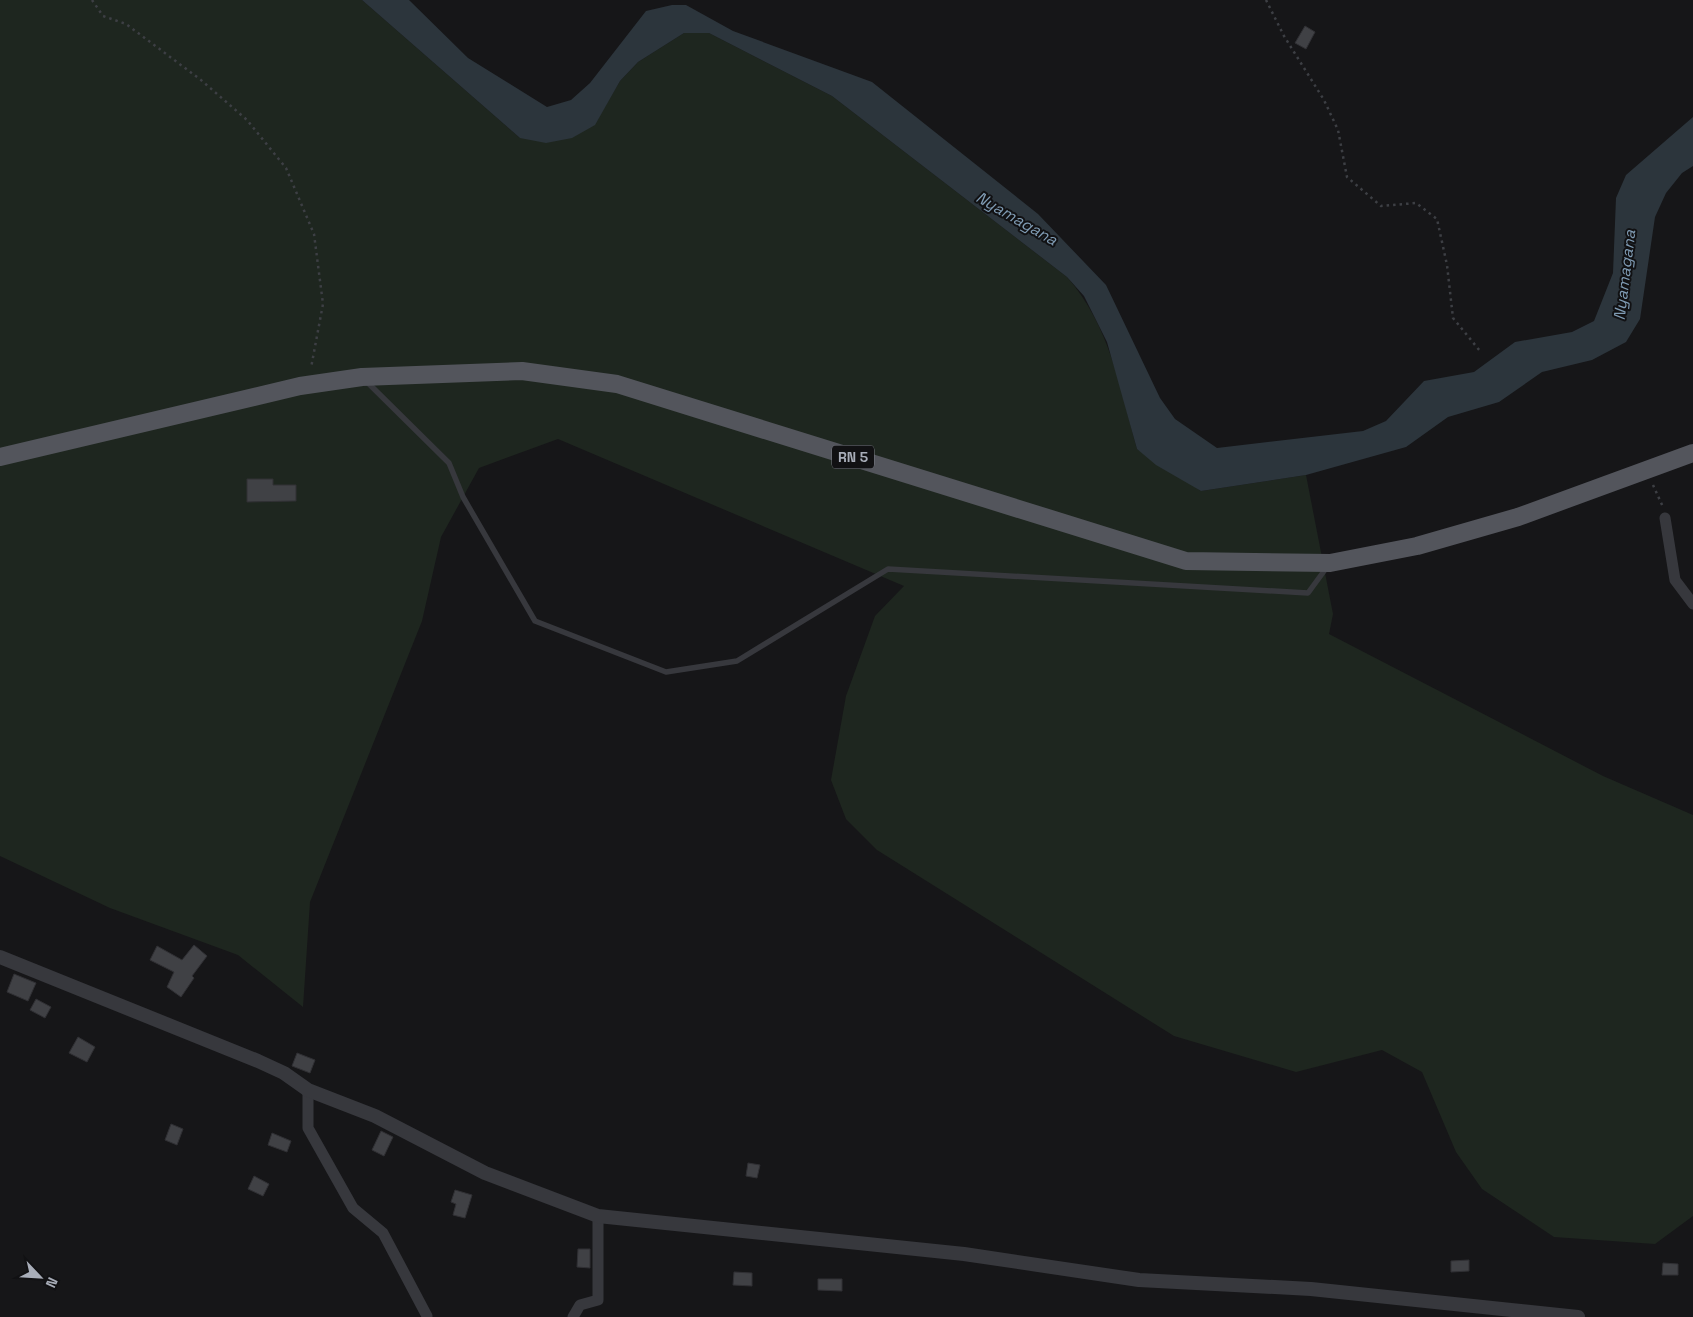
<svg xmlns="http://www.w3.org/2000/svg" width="1693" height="1317" viewBox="0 0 1693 1317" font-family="'Space Grotesk',sans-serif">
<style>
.green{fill:#1e261f}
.water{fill:#2c353c}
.building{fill:#404145;stroke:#303034}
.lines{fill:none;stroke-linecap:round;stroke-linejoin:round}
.path{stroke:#3d3f44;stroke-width:2.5;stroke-dasharray:2.5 4;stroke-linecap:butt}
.service{stroke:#37383d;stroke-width:5.5}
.minor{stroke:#37383d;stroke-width:11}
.tertiary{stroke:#37383d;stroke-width:14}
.primary{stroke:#53555c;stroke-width:18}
.labels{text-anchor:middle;stroke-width:4;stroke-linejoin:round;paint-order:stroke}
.shield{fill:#111113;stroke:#7b7e86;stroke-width:1}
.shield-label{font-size:14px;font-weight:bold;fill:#a8adb8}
.water-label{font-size:16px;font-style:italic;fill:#7f9bb3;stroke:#111113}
</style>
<rect width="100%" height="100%" fill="#161618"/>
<path class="green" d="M0,0H362L520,138L594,125L620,81L638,62L684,33H709L832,96L1067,277C1110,326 1120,388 1137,449L1201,491L1306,475L1333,614L1329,634L1603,776L1693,815V1216L1655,1244L1554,1237L1482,1189L1456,1152L1422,1072L1382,1050L1296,1072L1174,1036L877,850L846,819L831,780L846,696L875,616L904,586L558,439L479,468L441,537L422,621L310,902L303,1007L238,955L110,908L0,856Z"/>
<path class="water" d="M362,0H409L468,58L547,107L571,100L590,83L646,11L672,5H686L733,31L872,82L1038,214L1106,285L1160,398L1175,419L1217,448L1363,431L1386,421L1424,381L1474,372L1515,342L1572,332L1594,321L1613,273L1616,198L1626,175L1693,117V166L1682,173L1666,193L1655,217L1640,319L1626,342L1592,360L1542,372L1499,402L1448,417L1406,447L1306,475L1201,491L1156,465L1137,449L1107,342L1084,296L1067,277L832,96L709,33H684L638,62L620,81L595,125L572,138L546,143L520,138Z"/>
<path class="building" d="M1305,26L1315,32L1306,49L1295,43Z
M247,479H273V485H296V501L247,502Z
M194,945L207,956L192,976L194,978L181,997L167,987L174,972L150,960L157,946L182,960Z
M14,974L36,983L28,1001L7,992Z
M36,999L51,1007L45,1018L30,1010Z
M78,1037L95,1047L87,1062L69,1053Z
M297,1053L315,1060L310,1073L292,1066Z
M171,1124L183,1129L177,1145L165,1140Z
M381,1131L393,1137L384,1156L372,1150Z
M272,1133L291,1141L287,1152L268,1145Z
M748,1163L760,1165L757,1178L746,1176Z
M254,1176L269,1184L263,1196L248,1189Z
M455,1190L472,1195L465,1218L453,1215L456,1204L451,1202Z
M578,1249H590V1268L577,1267Z
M1469,1260V1271L1451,1272V1261Z
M1663,1263L1678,1264V1275H1662Z
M734,1272L752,1273V1286L733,1285Z
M818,1279H842V1291L818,1290Z"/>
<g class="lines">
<path class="path" d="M92,0L103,16L126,24L201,80L247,120L286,168L314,234L323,304L311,368
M1266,0L1284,36L1324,100L1338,130L1347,177L1381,206L1416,203L1437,219L1447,265L1453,318L1480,351
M1653,485L1663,507"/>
<path class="service" d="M365,380L449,463L463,497L535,621L666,672L737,661L888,569L1308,593L1327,567"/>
<path class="minor" d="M1665,518L1675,580L1693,604
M308,1090V1128L353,1208L383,1233L427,1316
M573,1317L580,1305L598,1300V1216"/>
<path class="tertiary" d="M0,957L258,1061L284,1073L308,1090L375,1116L485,1173L598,1216L964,1254L1139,1280L1311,1289L1578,1317"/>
<path class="primary" d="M0,457L300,386L362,377L522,371L617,384L1186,561L1330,563L1417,546L1518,517L1693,453"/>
</g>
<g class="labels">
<rect class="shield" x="832" y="445.5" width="42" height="23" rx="4"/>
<g class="shield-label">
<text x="853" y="462">RN 5</text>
</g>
<g class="water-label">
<text transform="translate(1017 218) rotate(30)" y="6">Nyamagana</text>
<text transform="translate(1624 275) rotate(-83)" y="6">Nyamagana</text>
</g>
</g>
<g transform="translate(40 1277) rotate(115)" stroke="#111113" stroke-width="4" paint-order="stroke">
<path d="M0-4L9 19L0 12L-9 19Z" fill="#a8adb8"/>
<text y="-8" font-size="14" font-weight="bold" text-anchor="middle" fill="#a8adb8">N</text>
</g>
</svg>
